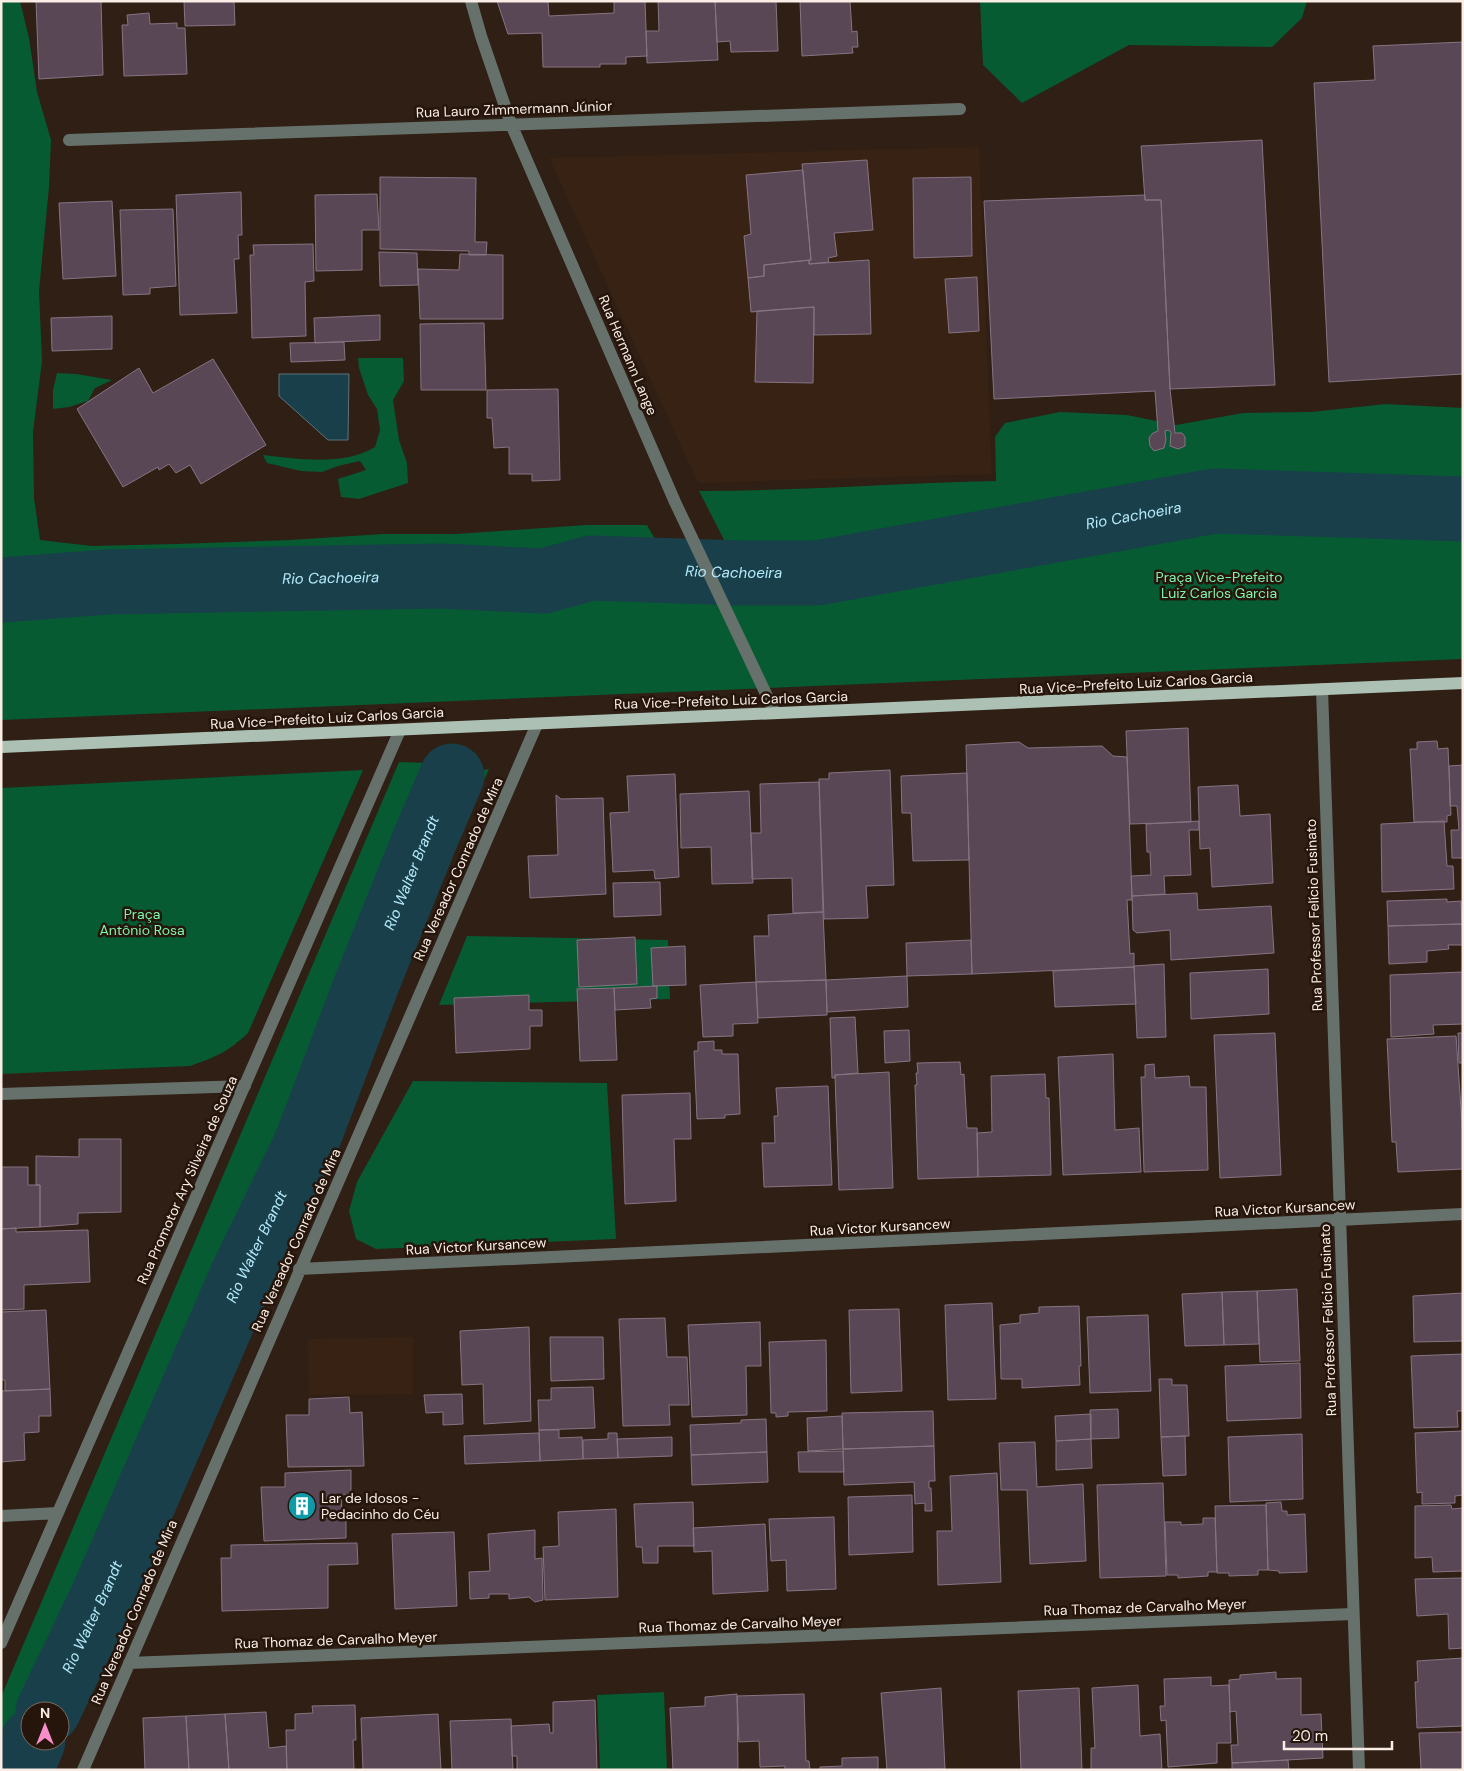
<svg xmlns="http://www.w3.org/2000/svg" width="1464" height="1771" viewBox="0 0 1464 1771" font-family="'DM Sans',sans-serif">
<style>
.built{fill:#382213}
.green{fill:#065b33}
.water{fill:#193f4a;stroke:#5c7379}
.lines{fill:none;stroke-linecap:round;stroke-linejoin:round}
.river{stroke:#193f4a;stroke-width:65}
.building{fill:#594755;stroke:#877483}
.minor{stroke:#67716b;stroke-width:12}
.major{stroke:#acc0b4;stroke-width:12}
.labels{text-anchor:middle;stroke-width:5;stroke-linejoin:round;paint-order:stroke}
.street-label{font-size:14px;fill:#f9ede6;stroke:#25150b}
.park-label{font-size:14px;fill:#7ff5ae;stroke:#25150b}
.poi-label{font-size:14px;fill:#f9ede6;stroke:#25150b;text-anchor:start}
.water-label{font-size:15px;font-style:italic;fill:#b5eafb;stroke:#25150b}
</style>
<rect width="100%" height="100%" fill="#2f1f14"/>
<path class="built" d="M979,147L992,474L698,483L549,158Z
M413,1337V1394L309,1395L308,1339Z"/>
<path class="green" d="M1,1H20L29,38L37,92L51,140L49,187L39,291L42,361L33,432L34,498L40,540L92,546L176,544L290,540L383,534H456L586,525H647L673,571L741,573L699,491C798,491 897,483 996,481L995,437L1005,423L1060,412L1127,415L1176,425L1243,413L1311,412L1386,404L1463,408V659L1,720Z
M980,1H1307L1302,18L1272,47L1129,45L1022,103L983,65Z
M358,358H403L404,381L393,400L399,440L407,463L408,483L359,499L341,497L338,479L366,470L360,461L338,466L322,472L301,471L267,463L263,455C297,459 345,466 375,447L380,430L377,409L368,395L359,368Z
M57,373L76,374L112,380L95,388L88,401L69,407L53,409V390Z
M399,762L427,763L452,776L489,769L60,1735V1711H30V1741H58L45,1770H1V1697Z
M363,770L248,1033C228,1052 216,1057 190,1066L1,1074V788Z
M467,936L668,940L670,999L439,1005Z
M413,1081L607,1083L616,1239L376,1249L356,1239L349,1211L357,1182Z
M664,1692L667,1770H600L597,1695Z"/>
<path class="water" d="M279,374H349L348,440H328L279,396Z"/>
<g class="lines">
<g class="river">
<path id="s1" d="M1,590L107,582L441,576L544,581L591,568L742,573H817L1215,501L1463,509"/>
<path id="s2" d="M48,1711L104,1594L242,1276L306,1144L367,983L425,839L452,776"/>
<path d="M21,1770L33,1741"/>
</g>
</g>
<path class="building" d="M36,1H101L103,75L39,79Z
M184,1H234L235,25L185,26Z
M497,1H548L549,16L614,13V1H645L647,56L626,57V64H600V67H543L542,33L508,34Z
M658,1H715L718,60L647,63L646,31H659Z
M715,1H776L778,51L731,52L730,41L717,42Z
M800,1H850L852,32L857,31L858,47H852L853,53L802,56Z
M149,13L150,24L177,23V28H185L187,74L124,76L122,25H128L127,15Z
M1463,42V374L1329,382L1314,83L1375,80L1373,46Z
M1262,140L1275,385L1170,389L1161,200H1145L1141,146Z
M867,160L873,230L834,233L837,256L828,258L829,262L809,264V260H811L802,164Z
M803,170L811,260L764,265V276L748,278L744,236L751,234L746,175Z
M380,177L476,178L475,242H487L486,255H469V251L380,249Z
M971,177L972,256L914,258L913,178Z
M241,192L242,235H238L239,259H234L237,313L180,315L176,195Z
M377,194L379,230H362V270L316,271L315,195Z
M1145,195V200H1161L1170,389L1175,433H1182L1185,437V446L1178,449L1170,446L1171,432L1168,430L1165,431L1166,440L1164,448L1154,451L1150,446L1149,438L1153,433L1158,431L1155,391L994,399L984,201Z
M112,201L116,276L63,279L59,203Z
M173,209L176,286L150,288V294L123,295L120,210Z
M313,244L314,281L305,282L306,336L252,338L250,255H254L253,245Z
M379,252L417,253L418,285L380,286Z
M460,254L503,255V319H420L418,269L459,270Z
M809,260V264L869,260L871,334L814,335V307L751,312L748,278L764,276V265Z
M977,277L979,331L949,333L945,279Z
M814,307L813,383L755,382L757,311Z
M380,315V340L315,343L314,318Z
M112,316V349L52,351L51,318Z
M484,323L486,390H421L420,324Z
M344,342L345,360L291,362L290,343Z
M213,359L266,445L201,484L190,465L176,473L169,464L159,470L158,467L123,487L77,409L139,368L153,393Z
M558,389L560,480L532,481V474H509V447L494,448L492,418H487V390Z
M1188,728L1191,822L1130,824L1126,731Z
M1437,741L1438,749L1448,748L1451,815L1447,816V822H1414L1410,749H1417V742Z
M1019,742L1028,748L1102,746L1113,756L1127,757L1132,896V900H1127L1130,954L1134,953V967L972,974L966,745Z
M1463,765V858H1452L1451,830H1459L1457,806H1450L1449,766Z
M890,770L894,885L866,886L868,918L824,919L819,779H829V773Z
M967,773L969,860L913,861L911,813H902L901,776Z
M675,774L679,877L655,879L654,870L613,872L610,813L629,812L627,776Z
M819,782L823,912L793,913L792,878L752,879L751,833H761L760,784Z
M1238,785L1240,816L1270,814L1273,883L1212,887L1210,848L1200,849L1198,787Z
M749,791L753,883L712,884L711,847L681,848L680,794Z
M556,795L561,799L603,798L606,894L530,898L528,856L558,855Z
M1199,821V830H1189L1191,875L1164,876L1165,894L1132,896L1131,876L1151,875L1150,852H1147L1146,824Z
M1444,821L1447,866H1453L1454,889L1382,892L1381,824Z
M660,882L661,915L614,917L613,883Z
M1197,893L1198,910L1271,906L1274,953L1171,960L1170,930L1137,933L1133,930L1132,896Z
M1447,899V902L1461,901L1462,924L1388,926L1387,901Z
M823,912L826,980L756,982L754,936H769L768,915Z
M1462,924L1463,945H1448L1449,949L1427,951V962L1389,964L1388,926Z
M635,937L637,984L579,987L577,940Z
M971,940L972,974L907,976L906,943Z
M685,946L686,985L653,986L651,948Z
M1164,964L1166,1037L1137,1038L1134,966Z
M1134,967L1136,1004L1055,1007L1053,971Z
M1268,969L1269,1014L1191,1019L1190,973Z
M1463,972V1024L1433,1025L1434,1034L1391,1037L1390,975Z
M907,976L908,1007L827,1012L826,980Z
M826,980L827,1015L758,1018L756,982Z
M756,982L758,1023L733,1024V1036L703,1037L700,985Z
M657,986V998L650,999L651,1008L615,1010L614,988Z
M614,988L617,1060L580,1061L577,989Z
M529,995V1010H542V1026H530V1049L456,1053L454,998Z
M855,1017L858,1073L835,1075V1078H832L830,1018Z
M909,1030L910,1061L885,1063L884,1031Z
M1275,1033L1281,1175L1220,1178L1214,1035Z
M1458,1033H1463V1063H1459Z
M1456,1036L1463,1138V1169L1398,1172L1396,1142H1392L1387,1039Z
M714,1041V1050H722V1054H738L740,1114L725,1115V1118L697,1119L694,1051H698V1042Z
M1113,1054L1115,1130L1139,1128L1141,1172L1063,1175L1058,1057Z
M960,1062L961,1075L964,1074L967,1128H977L978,1177L918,1179L915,1085H917L916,1073H918L917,1063Z
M1154,1064L1155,1078L1189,1076L1190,1087H1206L1208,1170L1144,1172L1141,1077H1145V1065Z
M889,1072L893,1188L839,1190L835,1075Z
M1045,1074L1046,1098H1049L1051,1175L978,1177L977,1133L992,1132L991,1076Z
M828,1086L832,1185L764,1187L762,1143H775L774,1116H778L776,1088Z
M690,1093L691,1139H674L676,1201L625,1204L622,1095Z
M79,1139H121V1212L78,1213V1224L40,1227V1185H36V1156L79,1157Z
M1,1167H28V1185H40V1227L1,1229Z
M16,1228V1232L88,1230L90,1282L24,1285V1309L1,1310V1229Z
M1297,1289L1300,1361L1260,1362L1257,1291Z
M1257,1291L1259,1344L1224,1345L1222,1292Z
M1222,1292L1224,1345L1185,1346L1182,1294Z
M1463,1293V1341L1414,1342L1413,1296Z
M992,1303L996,1399L948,1400L945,1305Z
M1079,1306L1081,1366H1079L1080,1385L1022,1388V1379H1001L1000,1325L1020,1323V1315L1039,1313V1307Z
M899,1309L902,1391L851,1393L849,1310Z
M46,1310L50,1389L5,1391V1380H1V1312Z
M1148,1315L1151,1391L1090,1393L1087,1317Z
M665,1318L667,1357H687L689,1405H669L670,1425L623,1426L619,1319Z
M760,1322L761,1366H746L747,1415L692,1417L688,1325Z
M529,1327L531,1421L484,1424L483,1384L462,1385L460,1331Z
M550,1337H603L604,1379L551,1381Z
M826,1340L827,1411L788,1412V1416L776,1417V1413H771L769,1342Z
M1463,1354V1411H1457L1458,1427L1414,1428L1411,1356Z
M1300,1363L1301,1418L1227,1421L1225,1366Z
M1159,1379H1172V1385H1187L1189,1436L1161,1437Z
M593,1387L595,1428L539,1430L538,1400H551V1388Z
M50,1389L51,1416H39V1432L24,1433L25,1460L1,1462V1391Z
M462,1394L463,1424L443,1425V1412L426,1413L424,1395Z
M349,1397L350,1413L362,1412L364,1466L288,1467L286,1415H309V1399Z
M1118,1409L1119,1438L1091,1439L1090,1410Z
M933,1411L934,1446L843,1449L842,1413Z
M1091,1414V1439L1056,1441L1055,1416Z
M842,1416L843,1449L808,1451L807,1418Z
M766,1419L767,1452L691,1455L690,1425L741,1423V1420Z
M539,1430H559V1438L582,1437L583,1459L540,1461Z
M1463,1431V1495L1455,1496V1503L1422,1504V1492L1417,1493L1415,1433Z
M539,1433L540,1461L465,1464L464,1436Z
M608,1433H617L618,1458L583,1459V1440L608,1439Z
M1302,1434L1303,1499L1230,1502L1228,1437Z
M1185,1436L1186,1475L1163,1476L1161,1437Z
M672,1437V1456L618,1458L617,1439Z
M1091,1439L1092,1468L1056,1470V1441Z
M1035,1442L1037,1487L1083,1484L1086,1561L1030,1564L1027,1490H1001L999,1443Z
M934,1446L935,1481H929V1488H931L932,1511H925V1503L915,1504L914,1482L844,1485L843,1449Z
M843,1451L844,1472H799L798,1452Z
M767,1452L768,1482L692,1485L691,1455Z
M351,1470V1494L341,1495L342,1516H346V1538L264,1541L261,1487H285V1473Z
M997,1473L1001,1582L938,1585L937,1531H952L950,1476Z
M1163,1483L1166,1576L1100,1578L1097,1485Z
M912,1495L913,1552L849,1555L848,1497Z
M693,1502L694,1546H658V1563H643L642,1547H636L634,1504Z
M1281,1502L1282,1511H1287V1515L1305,1514L1307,1572L1279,1573V1571L1268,1570L1266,1503Z
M1266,1505L1268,1570H1258V1575L1229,1576V1573H1217L1215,1506Z
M1451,1505L1452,1509L1463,1508V1571L1433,1572L1432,1557L1415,1558V1506Z
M616,1509L618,1597L545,1600L543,1547L559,1546L558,1512Z
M834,1517L836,1589L787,1591L786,1560L771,1561L769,1519Z
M1203,1518H1215L1217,1572H1208V1576L1178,1578V1575H1167L1165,1522H1181V1525L1203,1524Z
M765,1524L768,1591L713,1594L712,1551L694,1552L693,1528Z
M535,1530V1559L542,1558L543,1600L535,1602L529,1597L509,1599V1594H489V1598L470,1599L469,1572L490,1571L488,1534Z
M454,1532L457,1606L395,1609L392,1534Z
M357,1543L358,1564L328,1565V1608L222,1611L221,1558H231V1545Z
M1463,1578V1648L1449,1649L1448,1614L1417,1616L1415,1579Z
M1463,1658V1726L1417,1728L1415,1682H1418L1417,1661Z
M1276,1672V1679L1301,1678V1715L1321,1714L1323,1758L1232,1763L1231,1745H1238L1236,1711L1230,1712L1229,1680L1240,1679V1675Z
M1211,1677V1686L1229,1685L1231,1743H1217V1763L1168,1767L1166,1720L1161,1721L1160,1706H1165L1164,1679Z
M1138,1685L1140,1736L1160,1734L1162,1770H1091V1748H1095L1092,1688Z
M941,1688L945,1769L887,1770L881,1693Z
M1079,1688L1082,1770H1021L1018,1691Z
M737,1694L738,1770H673L670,1708L705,1706V1697Z
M804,1694L806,1761H809L810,1770H785V1766L760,1767L759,1741L739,1742L737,1696Z
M595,1700L597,1770H517V1756H512L511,1726L549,1724L550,1733H553V1702Z
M355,1705L356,1740H353L354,1770H287L286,1730H295V1714L313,1713L312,1706Z
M266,1712L269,1748L286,1746L287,1770H229L225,1714Z
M225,1714L229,1770H189L186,1716Z
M438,1714L441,1770H363L361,1718Z
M186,1716L189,1770H145L143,1718Z
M511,1719L513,1770H452L450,1721Z
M1463,1732V1770L1421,1769L1419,1733Z
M878,1757V1770H820V1767L842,1766V1758Z
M1288,1760L1289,1770H1232V1763Z"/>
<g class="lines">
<path class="minor" d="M471,1L481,36L511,124L675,502L775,713
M69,140L960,109
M1322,689L1359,1770
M1,1094L245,1086
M299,1269L1463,1214
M1,1516L58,1513
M1,1643L400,730
M129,1663L1353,1614
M83,1770L537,724"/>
<path class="major" d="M1,747L1463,683"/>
</g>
<defs>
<symbol id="building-disc" viewBox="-11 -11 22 22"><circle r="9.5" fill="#0f9aa8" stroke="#25150b"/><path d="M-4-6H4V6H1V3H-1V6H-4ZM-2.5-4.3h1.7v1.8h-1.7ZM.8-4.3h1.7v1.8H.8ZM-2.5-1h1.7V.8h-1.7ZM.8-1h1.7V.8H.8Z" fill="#fff"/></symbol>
</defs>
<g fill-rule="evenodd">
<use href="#building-disc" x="286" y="1490" width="32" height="32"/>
</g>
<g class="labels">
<g class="street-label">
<text transform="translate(514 109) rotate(-2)" y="5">Rua Lauro Zimmermann Júnior</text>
<text transform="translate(628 355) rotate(67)" y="5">Rua Hermann Lange</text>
<text transform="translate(1136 683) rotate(-3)" y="5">Rua Vice-Prefeito Luiz Carlos Garcia</text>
<text transform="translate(731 700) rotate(-2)" y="5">Rua Vice-Prefeito Luiz Carlos Garcia</text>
<text transform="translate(327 718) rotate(-3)" y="5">Rua Vice-Prefeito Luiz Carlos Garcia</text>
<text transform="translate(458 869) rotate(-66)" y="5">Rua Vereador Conrado de Mira</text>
<text transform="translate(1314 915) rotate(-92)" y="5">Rua Professor Felício Fusinato</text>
<text transform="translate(187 1180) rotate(-66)" y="5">Rua Promotor Ary Silveira de Souza</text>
<text transform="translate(1285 1208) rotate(-3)" y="5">Rua Victor Kursancew</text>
<text transform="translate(880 1227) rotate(-3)" y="5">Rua Victor Kursancew</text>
<text transform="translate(296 1240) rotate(-66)" y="5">Rua Vereador Conrado de Mira</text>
<text transform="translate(476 1246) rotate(-3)" y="5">Rua Victor Kursancew</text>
<text transform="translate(1328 1320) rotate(-92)" y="5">Rua Professor Felício Fusinato</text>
<text transform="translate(1145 1607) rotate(-2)" y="5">Rua Thomaz de Carvalho Meyer</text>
<text transform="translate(134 1612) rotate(-67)" y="5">Rua Vereador Conrado de Mira</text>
<text transform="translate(740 1624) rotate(-2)" y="5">Rua Thomaz de Carvalho Meyer</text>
<text transform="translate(336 1640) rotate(-2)" y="5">Rua Thomaz de Carvalho Meyer</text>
</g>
<g class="park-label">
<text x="1219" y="582">Praça Vice-Prefeito<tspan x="1219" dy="16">Luiz Carlos Garcia</tspan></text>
<text x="142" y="919">Praça<tspan x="142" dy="16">Antônio Rosa</tspan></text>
</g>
<g class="poi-label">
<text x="321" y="1503">Lar de Idosos -<tspan x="321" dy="16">Pedacinho do Céu</tspan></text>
</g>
<g class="water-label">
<text dy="5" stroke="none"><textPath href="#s1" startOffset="1140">Rio Cachoeira</textPath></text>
<text dy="5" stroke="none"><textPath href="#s1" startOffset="735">Rio Cachoeira</textPath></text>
<text dy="5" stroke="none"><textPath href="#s1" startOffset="330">Rio Cachoeira</textPath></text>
<text dy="5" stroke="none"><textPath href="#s2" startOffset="914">Rio Walter Brandt</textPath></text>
<text dy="5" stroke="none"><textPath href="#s2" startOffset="509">Rio Walter Brandt</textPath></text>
<text dy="5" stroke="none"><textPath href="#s2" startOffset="104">Rio Walter Brandt</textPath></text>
</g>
</g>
<rect width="1464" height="1771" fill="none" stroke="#f9ede6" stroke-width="5"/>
<g transform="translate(45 1726)"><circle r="24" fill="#25150b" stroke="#7a6b63"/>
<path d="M0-4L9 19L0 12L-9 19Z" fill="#f98fc9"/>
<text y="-8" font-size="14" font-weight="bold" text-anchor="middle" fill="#f9ede6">N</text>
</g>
<path d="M1284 1741v8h108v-8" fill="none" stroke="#f9ede6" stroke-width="2.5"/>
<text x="1292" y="1741" font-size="15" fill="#f9ede6" stroke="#25150b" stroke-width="4" paint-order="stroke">20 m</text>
</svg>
